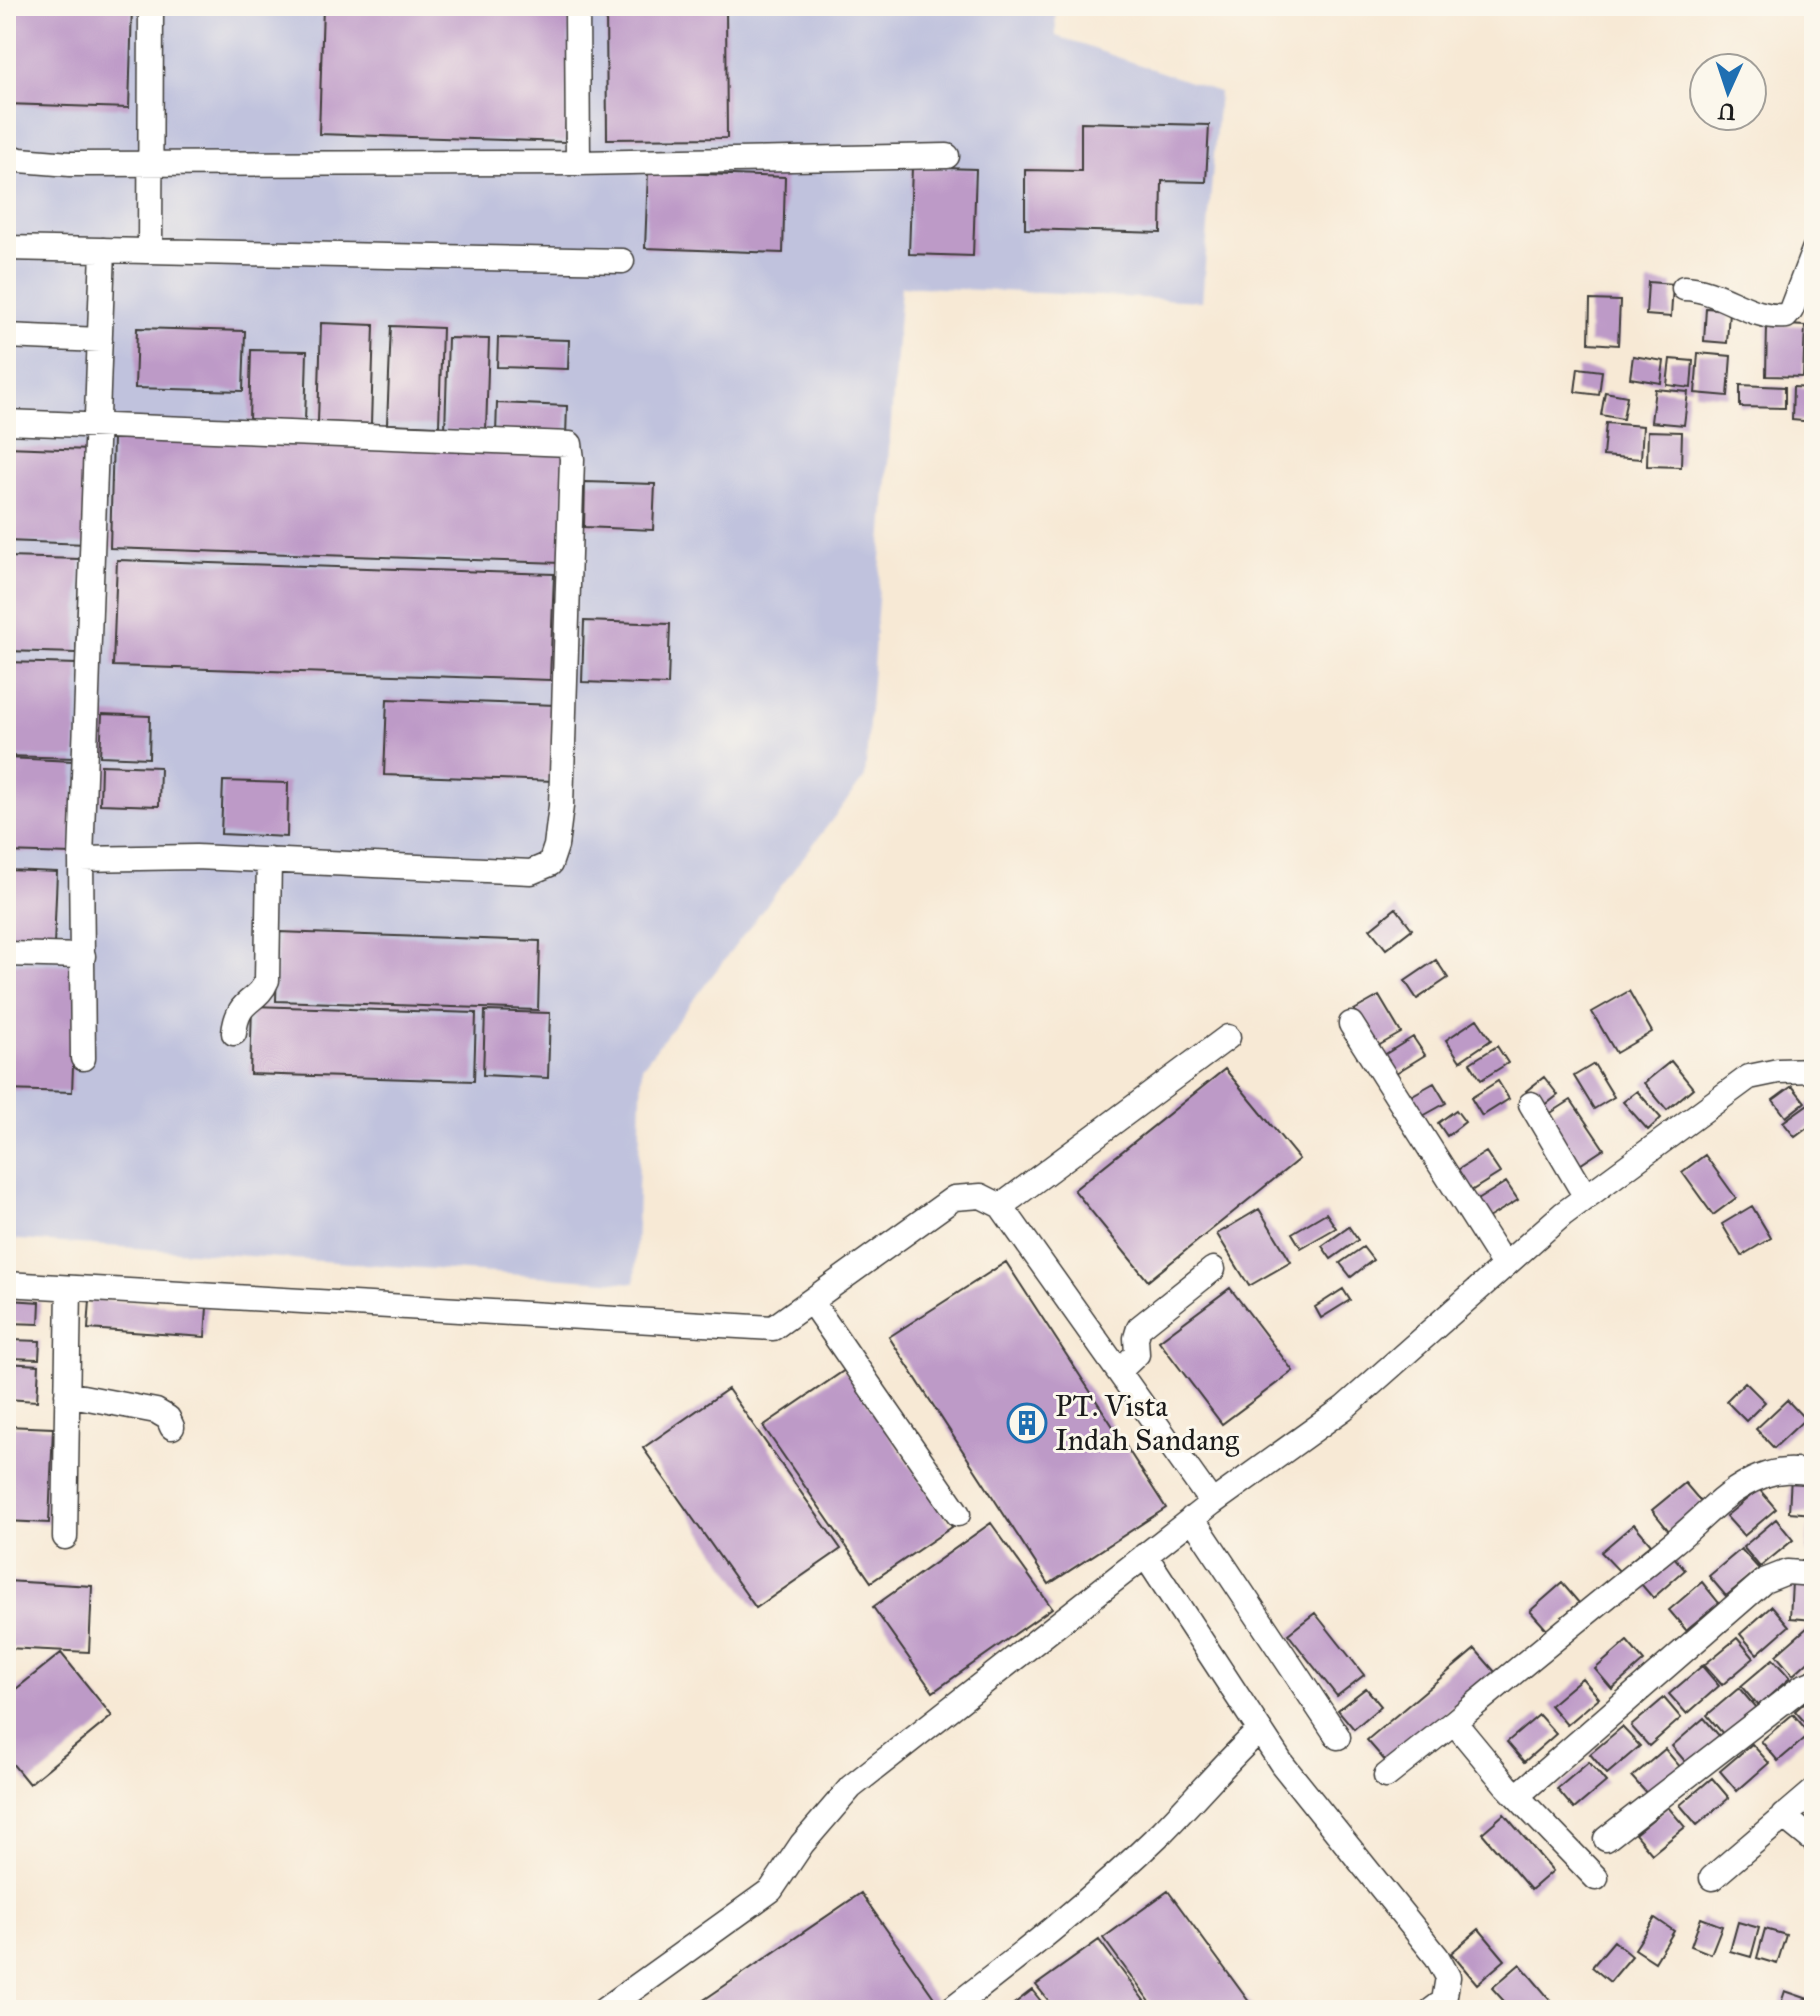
<svg xmlns="http://www.w3.org/2000/svg" width="1820" height="2016" viewBox="0 0 1820 2016" font-family="'IM FELL Great Primer',serif">
<style>
.industrial{fill:#c0c2dd}
.building{fill:#bd9ac7}
.lines{fill:none;stroke-linecap:round;stroke-linejoin:round}
.minor-casing{stroke:#3d3b38;stroke-width:27}
.minor{stroke:#fff;stroke-width:24}
.labels{text-anchor:middle;stroke-width:6;stroke-linejoin:round;paint-order:stroke}
.poi-label{font-size:30px;fill:#1c1c1c;stroke:#fbf7ec;text-anchor:start}
</style>
<rect width="100%" height="100%" fill="#fbf7ec"/>
<filter id="ink" filterUnits="userSpaceOnUse"><feTurbulence type="fractalNoise" baseFrequency=".0125" numOctaves="2"/><feDisplacementMap in="SourceGraphic" scale="16" xChannelSelector="R" yChannelSelector="G"/><feConvolveMatrix kernelMatrix="1 2 1 2 8 2 1 2 1" color-interpolation-filters="sRGB"/></filter>
<filter id="wash" filterUnits="userSpaceOnUse"><feTurbulence type="fractalNoise" baseFrequency=".006" numOctaves="4" result="noise"/><feDisplacementMap in="SourceGraphic" scale="32" xChannelSelector="R" yChannelSelector="G"/><feGaussianBlur stdDeviation="1.8" result="paint"/><feColorMatrix in="noise" values="0 0 0 0 0 0 0 0 0 0 0 0 0 0 0 0 0 1.4 0 .05"/><feComposite in="paint" operator="in"/></filter>
<g filter="url(#wash)">
<rect width="100%" height="100%" fill="#f7e9d5"/>
<path class="industrial" d="M6,6H1055L1056,36L1219,92L1202,301L901,286L865,777L642,1067L635,1283L6,1239Z"/>
<g id="blocks">
<path class="building" d="M6,6H132L129,108L6,104Z
M323,6H570L565,142L319,134Z
M606,6H726L727,138L607,139Z
M1081,122L1209,125L1206,182L1162,181L1161,233L1025,229V170L1081,171Z
M912,167L976,169L973,256L909,254Z
M648,172L785,177L783,253L645,248Z
M1648,282L1673,284L1671,317L1646,315Z
M1590,300L1620,301L1618,345L1589,343Z
M1706,308L1729,310L1727,343L1704,341Z
M321,323L374,325L371,424L318,422Z
M1767,324L1805,326L1803,377L1766,376Z
M391,326L442,328L439,426L387,424Z
M137,328L245,331L243,391L135,388Z
M448,338L489,339L486,431L445,430Z
M498,338L569,340L568,369L497,367Z
M251,350L307,351L305,422L249,420Z
M1698,353L1731,356L1728,396L1695,393Z
M1633,356L1664,361L1661,383L1630,378Z
M1670,359L1693,361L1691,388L1667,385Z
M1578,368L1602,371L1599,395L1575,392Z
M1740,385L1785,387V408L1740,407Z
M1793,387L1814,388V422L1792,420Z
M1655,389L1688,392L1684,425L1651,422Z
M1605,392L1627,396L1623,419L1601,415Z
M497,403L567,406L566,437L496,434Z
M1606,423L1643,426L1641,459L1603,456Z
M1648,431L1682,432L1681,467L1647,466Z
M113,438L565,453L562,563L110,548Z
M6,447L90,450L87,544L6,541Z
M585,482L655,484L653,530L584,527Z
M6,557L80,559L76,653L6,651Z
M117,560L554,574L550,680L113,666Z
M584,621L670,624L668,685L582,682Z
M6,662L78,664L75,758L6,756Z
M387,699L556,705L554,781L384,775Z
M102,714L150,716L149,758L100,756Z
M6,758L74,761L71,854L6,852Z
M101,765L160,767L159,806L100,804Z
M223,781L288,783L287,837L221,834Z
M6,870L57,872L54,946L6,945Z
M1396,908L1412,929L1386,949L1370,929Z
M278,932L540,941L538,1010L276,1001Z
M1436,960L1448,978L1417,999L1405,981Z
M6,963L77,965L72,1092L6,1090Z
M1629,991L1652,1032L1616,1053L1592,1012Z
M1379,996L1401,1033L1376,1047L1354,1010Z
M252,1006L476,1013L474,1081L250,1074Z
M485,1011L550,1013L548,1078L483,1075Z
M1477,1019L1491,1040L1460,1061L1446,1040Z
M1413,1037L1425,1055L1396,1073L1384,1055Z
M1497,1046L1508,1063L1481,1080L1470,1063Z
M1671,1061L1693,1088L1667,1110L1644,1083Z
M1594,1064L1614,1097L1594,1109L1574,1076Z
M1225,1069L1299,1159L1148,1281L1074,1190Z
M1544,1077L1558,1095L1540,1109L1526,1091Z
M1498,1081L1509,1099L1482,1116L1471,1098Z
M1434,1083L1446,1103L1421,1117L1409,1097Z
M1792,1086L1805,1102L1786,1117L1773,1100Z
M1637,1091L1661,1118L1648,1130L1623,1102Z
M1571,1100L1604,1149L1578,1166L1546,1116Z
M1811,1102L1814,1106V1123L1795,1137L1783,1122Z
M1456,1110L1465,1122L1447,1136L1438,1123Z
M1486,1152L1500,1173L1466,1194L1453,1173Z
M1705,1155L1736,1198L1713,1215L1682,1172Z
M1506,1182L1518,1200L1483,1221L1472,1203Z
M1752,1206L1771,1238L1741,1256L1722,1224Z
M1259,1209L1291,1262L1249,1286L1217,1234Z
M1326,1213L1336,1228L1301,1248L1292,1233Z
M1349,1227L1358,1240L1331,1259L1322,1246Z
M1363,1247L1373,1260L1351,1277L1340,1263Z
M1006,1262L1166,1508L1049,1584L889,1337Z
M1230,1288L1293,1371L1222,1424L1159,1341Z
M1343,1289L1350,1300L1321,1318L1315,1307Z
M10,1300L40,1302L39,1324L9,1323Z
M90,1300L207,1307L205,1337L88,1329Z
M10,1340L40,1341L39,1359L9,1358Z
M6,1363L39,1365L37,1401L6,1399Z
M845,1370L952,1527L871,1582L763,1426Z
M1745,1382L1765,1402L1746,1421L1726,1401Z
M728,1389L841,1549L756,1608L643,1448Z
M1787,1400L1805,1419L1774,1448L1756,1429Z
M6,1426L53,1428L49,1523L6,1521Z
M1812,1432H1814V1464L1808,1463Z
M1791,1476L1814,1478V1514L1789,1512Z
M1685,1483L1702,1503L1669,1531L1652,1510Z
M1759,1489L1776,1509L1744,1536L1726,1516Z
M1809,1517L1814,1518V1554L1806,1553Z
M1776,1519L1793,1540L1760,1567L1743,1547Z
M991,1523L1052,1608L933,1692L873,1607Z
M1634,1524L1651,1544L1619,1571L1601,1552Z
M1741,1549L1759,1569L1726,1596L1709,1576Z
M1668,1550L1685,1570L1653,1598L1636,1578Z
M6,1581L92,1586L89,1652L6,1648Z
M1702,1582L1719,1603L1686,1630L1669,1610Z
M1792,1582L1814,1584V1620L1790,1618Z
M1562,1583L1579,1603L1547,1630L1530,1611Z
M1772,1606L1789,1626L1757,1654L1740,1634Z
M1315,1613L1364,1675L1337,1696L1288,1634Z
M1808,1627L1814,1634V1656L1793,1675L1776,1655Z
M1737,1638L1754,1658L1722,1685L1704,1665Z
M1627,1641L1644,1661L1612,1689L1595,1669Z
M1475,1649L1495,1672L1387,1763L1367,1740Z
M61,1653L112,1716L29,1784L6,1756V1697Z
M1773,1659L1790,1678L1758,1706L1741,1686Z
M1702,1666L1719,1686L1687,1714L1669,1694Z
M1582,1678L1599,1698L1567,1725L1550,1705Z
M1366,1688L1381,1706L1354,1729L1338,1710Z
M1739,1688L1756,1708L1724,1735L1707,1715Z
M1814,1694V1728L1812,1730L1795,1711Z
M1664,1698L1681,1718L1649,1746L1631,1726Z
M1793,1714L1810,1734L1778,1761L1761,1741Z
M1539,1715L1556,1734L1524,1762L1507,1742Z
M1704,1718L1721,1738L1689,1766L1672,1746Z
M1622,1727L1640,1746L1607,1774L1590,1754Z
M1752,1744L1769,1763L1737,1791L1720,1771Z
M1665,1749L1682,1769L1649,1796L1632,1777Z
M1589,1762L1606,1782L1574,1809L1557,1789Z
M1712,1778L1729,1798L1697,1825L1680,1805Z
M1668,1807L1685,1827L1652,1854L1635,1834Z
M1504,1814L1553,1871L1531,1890L1482,1833Z
M1168,1891L1255,2010H1156L1103,1938Z
M861,1893L937,2002L925,2010H689Z
M1655,1918L1674,1931L1655,1962L1635,1949Z
M1701,1918L1722,1926L1711,1954L1691,1946Z
M1738,1922L1759,1928L1751,1957L1730,1951Z
M1479,1929L1505,1960L1477,1984L1451,1953Z
M1765,1929L1786,1935L1777,1964L1757,1958Z
M1099,1940L1151,2010H1056L1036,1985Z
M1614,1941L1632,1956L1610,1982L1592,1967Z
M1520,1964L1553,2003L1544,2010H1512L1492,1988Z
M1032,1990L1048,2010H1006Z
M1785,1991L1814,2001V2010H1792L1780,2006Z"/>
</g>
</g>
<g filter="url(#ink)">
<use href="#blocks" fill-opacity="0" stroke="#3d3b38" stroke-width="2"/>
<g class="lines">
<defs>
<path id="minor" d="M577,6L578,163
M6,155L20,160L70,164L578,163L947,156
M6,248L622,261
M150,251L151,6
M1684,288C1721,289 1750,320 1786,316L1791,310L1814,250
M6,336L100,340
M6,422L570,444L572,459L561,806L556,846L550,864L531,872L196,857L81,859
M6,954L83,956
M1351,1024L1504,1265
M234,1033C238,996 257,1005 267,980L269,860
M83,1058L81,859L103,250
M1531,1104L1586,1197
M1001,1206L1228,1037
M6,1284L773,1328L954,1198L981,1196L1001,1206L1212,1503
M811,1301L958,1514
M1119,1371L1137,1354L1136,1338L1139,1328L1213,1269
M67,1394L156,1411L168,1418L172,1427
M1192,1518L1338,1737
M65,1537L69,1288
M1145,1555L1282,1764L1437,1957L1448,1977L1444,2001L1432,2010
M1386,1776L1454,1722
M1517,1796L1764,1581L1787,1572L1814,1574
M1783,1816L1814,1841
M1606,1839L1802,1687L1814,1682
M1596,1878L1506,1785L1454,1722C1526,1662 1599,1603 1673,1543C1701,1521 1725,1490 1760,1477C1779,1469 1794,1470 1814,1473
M1712,1878L1814,1791
M604,2010L771,1890L802,1844L851,1787L1212,1503L1344,1408L1563,1214L1749,1077L1778,1071L1814,1070
M950,2010C1023,1954 1096,1896 1162,1832C1195,1799 1225,1762 1260,1730"/>
</defs>
<use href="#minor" class="minor-casing"/>
<use href="#minor" class="minor"/>
</g>
</g>
<defs>
<symbol id="building-ring" viewBox="-11 -11 22 22"><circle r="9.5" fill="#fbf7ec" stroke="#1f6fb2" stroke-width="1.5"/><path d="M-4-6H4V6H1V3H-1V6H-4ZM-2.5-4.3h1.7v1.8h-1.7ZM.8-4.3h1.7v1.8H.8ZM-2.5-1h1.7V.8h-1.7ZM.8-1h1.7V.8H.8Z" fill="#1f6fb2"/></symbol>
</defs>
<g fill-rule="evenodd">
<use href="#building-ring" x="1005" y="1401" width="44" height="44"/>
</g>
<g class="labels">
<g class="poi-label">
<text x="1055" y="1416">PT. Vista<tspan x="1055" dy="34">Indah Sandang</tspan></text>
</g>
</g>
<rect width="1820" height="2016" fill="none" stroke="#fbf7ec" stroke-width="32"/>
<g transform="translate(1728 92) rotate(183)"><circle r="38" fill="#fbf7ec" stroke="#a29f99" stroke-width="2"/>
<path d="M0-6L14 30L0 20L-14 30Z" fill="#1f6fb2"/>
<text y="-12" font-size="22" font-weight="bold" text-anchor="middle" fill="#1c1c1c">U</text>
</g>
</svg>
